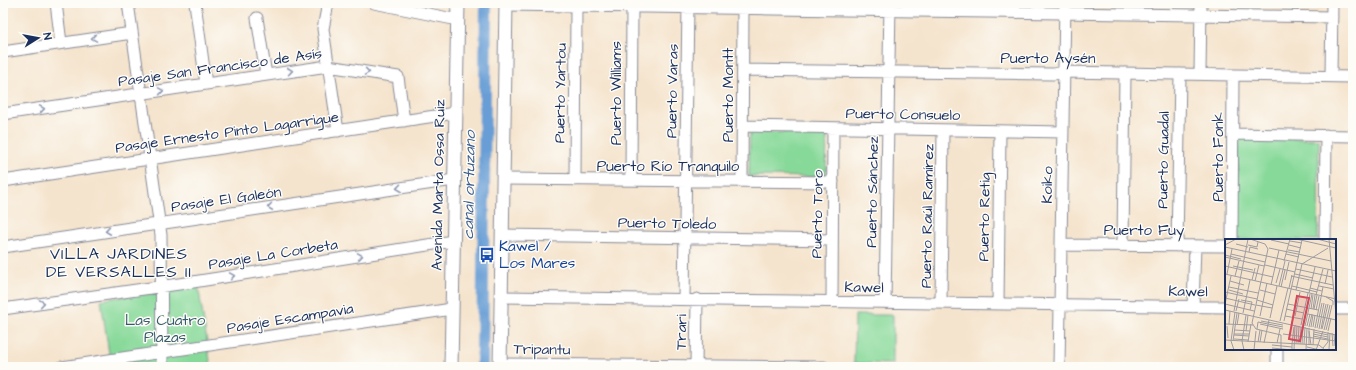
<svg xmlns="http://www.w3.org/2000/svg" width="1356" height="370" viewBox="0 0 1356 370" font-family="'Architects Daughter',sans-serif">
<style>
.green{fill:#87d999;stroke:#51847c}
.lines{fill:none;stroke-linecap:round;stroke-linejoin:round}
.canal{stroke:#689ed5;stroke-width:12}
.minor-casing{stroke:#888a96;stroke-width:13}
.tertiary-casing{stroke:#888a96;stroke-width:15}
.minor{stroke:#fff;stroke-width:11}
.tertiary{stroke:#fff;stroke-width:13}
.oneway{stroke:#8d97ae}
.labels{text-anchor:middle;stroke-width:3;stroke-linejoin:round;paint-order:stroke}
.street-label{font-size:15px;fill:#1b2f5e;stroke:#fdfcf7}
.transit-label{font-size:15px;fill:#164399;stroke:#fdfcf7;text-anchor:start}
.park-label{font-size:15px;fill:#365a6d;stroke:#fdfcf7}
.water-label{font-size:16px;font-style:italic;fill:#3a5b8e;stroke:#fdfcf7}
.neighbourhood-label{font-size:16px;letter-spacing:1px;fill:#1b2f5e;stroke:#fdfcf7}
.inset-road{fill:none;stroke:#9e9ca1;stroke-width:1}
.view{fill:#d1495b;fill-opacity:0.15;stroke:#d1495b;stroke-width:2}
.inset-edge{fill:none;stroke:#1b2f5e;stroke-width:2}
</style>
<rect width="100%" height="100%" fill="#fdfcf7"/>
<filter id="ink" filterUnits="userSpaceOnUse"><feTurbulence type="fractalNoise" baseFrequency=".025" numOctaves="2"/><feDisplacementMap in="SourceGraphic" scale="8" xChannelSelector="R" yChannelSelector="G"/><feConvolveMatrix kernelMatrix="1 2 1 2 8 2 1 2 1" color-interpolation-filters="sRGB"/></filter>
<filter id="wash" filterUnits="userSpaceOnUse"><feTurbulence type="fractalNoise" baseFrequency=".012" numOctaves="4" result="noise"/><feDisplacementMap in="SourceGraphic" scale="16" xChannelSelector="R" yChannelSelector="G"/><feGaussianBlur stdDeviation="0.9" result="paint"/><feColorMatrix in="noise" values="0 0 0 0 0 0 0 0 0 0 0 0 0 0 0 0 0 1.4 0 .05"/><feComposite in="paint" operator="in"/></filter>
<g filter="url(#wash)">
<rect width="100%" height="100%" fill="#f5e4cd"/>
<path class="green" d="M750,132L827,133L826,177L749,176Z
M1239,138L1319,139L1318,240H1237Z
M198,285L211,367H111L101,300Z
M855,315H893V364L854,363Z"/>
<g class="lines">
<path class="canal" d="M482,367L486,3"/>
</g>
</g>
<g filter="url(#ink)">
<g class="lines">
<defs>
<path id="minor" d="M56,3L61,43
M128,3L161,235L162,367
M195,3L206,84
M328,3L323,29L338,131
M374,3L458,20
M506,5L1332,17
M257,18L266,75
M3,52L132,33
M743,70L1054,74L1064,72L1353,77
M1200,74L1201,3
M1331,76L1332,3
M3,114L328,66L398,77L404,121
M743,126L1063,132
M1233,134L1353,136
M503,179L833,182
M575,180L576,6
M631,180L632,7
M3,181L455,113
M742,181L743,8
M502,235L832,240
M1232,240L1233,75
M1325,240L1326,135
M1061,245L1226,246
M1123,245L1125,73
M1177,246L1180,74
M3,247L454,180
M501,297L1226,307
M684,299L688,3
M832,301L833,128
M885,302L890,3
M941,303L943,130
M998,304L1000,131
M1193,307L1195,246
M3,309L193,282L453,241
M1335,309H1353
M500,364L824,367
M696,366L697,299
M62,367L452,309
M1059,367L1065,3
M1277,367V349"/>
<path id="tertiary" d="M451,367L458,3
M500,367L506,3"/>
</defs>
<use href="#minor" class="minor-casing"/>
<use href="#tertiary" class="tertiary-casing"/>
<use href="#minor" class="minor"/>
<use href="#tertiary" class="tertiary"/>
</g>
<defs><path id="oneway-chevron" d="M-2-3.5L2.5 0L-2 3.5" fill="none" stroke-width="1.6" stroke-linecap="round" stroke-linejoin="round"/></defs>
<g class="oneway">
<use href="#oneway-chevron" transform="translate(94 38) rotate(171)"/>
<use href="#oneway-chevron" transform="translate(290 71) rotate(-8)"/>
<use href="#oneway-chevron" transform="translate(367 72) rotate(9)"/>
<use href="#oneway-chevron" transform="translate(161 91) rotate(-9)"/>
<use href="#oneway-chevron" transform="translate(42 109) rotate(-9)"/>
<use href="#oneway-chevron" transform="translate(399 188) rotate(172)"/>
<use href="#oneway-chevron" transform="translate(270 207) rotate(172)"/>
<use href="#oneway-chevron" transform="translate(108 231) rotate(172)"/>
<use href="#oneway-chevron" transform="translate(360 256) rotate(-9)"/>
<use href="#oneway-chevron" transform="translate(232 276) rotate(-9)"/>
<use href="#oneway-chevron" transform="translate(42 303) rotate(-9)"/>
</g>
</g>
<defs>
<symbol id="bus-bare" viewBox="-9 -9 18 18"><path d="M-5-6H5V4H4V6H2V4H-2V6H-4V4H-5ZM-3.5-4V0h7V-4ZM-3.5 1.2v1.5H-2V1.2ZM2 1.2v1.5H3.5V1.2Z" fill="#1a4fb4" stroke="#fdfcf7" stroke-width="2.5" paint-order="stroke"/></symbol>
</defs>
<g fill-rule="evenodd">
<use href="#bus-bare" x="476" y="244" width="22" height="22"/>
</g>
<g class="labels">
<g class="street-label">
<text x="1048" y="63">Puerto Aysén</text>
<text transform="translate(220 67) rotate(-8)" y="5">Pasaje San Francisco de Asís</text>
<text transform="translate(672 91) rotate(-89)" y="5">Puerto Varas</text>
<text transform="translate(560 93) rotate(-89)" y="5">Puerto Yartou</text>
<text transform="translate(616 93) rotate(-90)" y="5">Puerto Williams</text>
<text transform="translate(728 95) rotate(-90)" y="5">Puerto Montt</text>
<text transform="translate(903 114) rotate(1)" y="5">Puerto Consuelo</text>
<text transform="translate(227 132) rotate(-8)" y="5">Pasaje Ernesto Pinto Lagarrigue</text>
<text transform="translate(1218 157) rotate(-90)" y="5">Puerto Fonk</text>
<text transform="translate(1163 160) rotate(-89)" y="5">Puerto Guadal</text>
<text x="668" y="171">Puerto Río Tranquilo</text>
<text transform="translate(438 185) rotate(-89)" y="5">Avenida Marta Ossa Ruiz</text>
<text transform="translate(1047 185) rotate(-89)" y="5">Koiko</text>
<text transform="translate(872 192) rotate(-89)" y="5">Puerto Sánchez</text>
<text transform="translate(226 199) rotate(-8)" y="5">Pasaje El Galeón</text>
<text transform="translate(817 214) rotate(-89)" y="5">Puerto Toro</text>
<text transform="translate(927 216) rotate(-89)" y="5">Puerto Raúl Ramírez</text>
<text transform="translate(984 217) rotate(-89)" y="5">Puerto Retig</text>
<text transform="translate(667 223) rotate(1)" y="5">Puerto Toledo</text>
<text x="1144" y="235">Puerto Fuy</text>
<text transform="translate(273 254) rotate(-9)" y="5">Pasaje La Corbeta</text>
<text transform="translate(864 287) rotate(1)" y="5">Kawel</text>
<text transform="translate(1188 291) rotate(1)" y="5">Kawel</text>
<text transform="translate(290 318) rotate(-9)" y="5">Pasaje Escampavia</text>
<text transform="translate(681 332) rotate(-89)" y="5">Trari</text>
<text transform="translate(542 349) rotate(1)" y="5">Tripantu</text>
</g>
<g class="transit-label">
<text x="499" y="251">Kawel /<tspan x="499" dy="17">Los Mares</tspan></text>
</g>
<g class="park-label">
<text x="165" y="325">Las Cuatro<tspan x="165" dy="17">Plazas</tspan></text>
</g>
<g class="water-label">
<text transform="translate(468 185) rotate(-89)" y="6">canal ortuzano</text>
</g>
<g class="neighbourhood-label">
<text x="119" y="259">VILLA JARDINES<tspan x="119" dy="18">DE VERSALLES II</tspan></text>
</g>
</g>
<g transform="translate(1225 239)">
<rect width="111" height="111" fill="#f5e4cd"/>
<path class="inset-road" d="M25,0L40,5L43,10L27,84L31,90L56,96V111M71,0L111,9M92,0L111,5M104,0L111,76M46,1L64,5M65,2L77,4M11,5L23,8M0,6L11,0M23,6L32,8L33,3M64,6L76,9M0,8L111,32M44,9L106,22M63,11L75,13M24,13L25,8L33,10M6,15L40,23M61,15L74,18M0,16L16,20M0,18L39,27M59,22L65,0M40,26L70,33M0,27L48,38M8,27L28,31M71,30L107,38M111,32V45M0,35L111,60M2,35L7,10M70,35L88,39M10,37L14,22M66,37L108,46M27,41L30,29M60,41L64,23M5,42L19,46M30,42L34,26M51,44L55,30M100,45L103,31M46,46L54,11M54,47L60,22M67,47L92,53M94,47L109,50M4,48L33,54M56,48L60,31M64,49L67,36M85,49L97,52M4,51L18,55M35,51L50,55M71,51L77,25L103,9M0,53L32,60M84,54L90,28M91,56L98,30M101,58L108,62V66M0,59L30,66M16,61L27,63L25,71M32,61L48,66M38,63L42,44M0,65L29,72M0,65L6,37M63,65L93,71M31,66L47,69M84,69L87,55M61,70L79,74M86,70L88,56M88,70L90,56M89,70L92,56M0,71L111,96M91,71L94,57M9,72L23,0M11,72L14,60M18,74L25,41M83,75L111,81M35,77L38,63M60,77L77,80M70,77L75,53M100,78L103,65M45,79L52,47M102,79L105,66M104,79L107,66M36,82L58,86M55,82L63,49M59,82L77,1M67,84L72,58M0,85L28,86M4,85L5,72M35,85L58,90M12,86L14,74M76,86L83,54M78,86L85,55M2,87L3,99M80,87L84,69M82,87L85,75M84,88L87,75M86,88L88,76M88,88L90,76M90,89L98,48M92,89L97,64M32,90L33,83L58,88M94,90L99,64M96,90L101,65M97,90L100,78M10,91L25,92M99,91L102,79M101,91L104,79M21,92L23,76M84,92L86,106M103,92L106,79M89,93L103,96M107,94L108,107M9,95H24M58,95L111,102M88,95L103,98M109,95L110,107M9,96L24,97M88,97L103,100M9,100L23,101M0,101L94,106L100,111M8,102L12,74M23,103L26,85M33,103L35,91M35,103L37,91M39,104L44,81M52,104L55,90M67,105L69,88M71,105L72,87M73,105L74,87M75,105L76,88M77,105L78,88M79,105L80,88M47,106L67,108M84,106V89M88,106L89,90M82,108L95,111M47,109L67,111V105M98,109L103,103V93M104,110L105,94M9,111L6,102L10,73M19,111L17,102L21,76M29,111L31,92M69,111L70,86M81,111L82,89M91,111L98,92"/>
<path class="view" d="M72,57L84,59L75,102L64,100Z"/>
<rect width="111" height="111" class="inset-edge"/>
</g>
<rect width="1356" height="370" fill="none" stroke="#fdfcf7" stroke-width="16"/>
<g transform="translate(38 38) rotate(79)" stroke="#fdfcf7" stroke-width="3" paint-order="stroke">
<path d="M0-3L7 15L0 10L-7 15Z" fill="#1b2f5e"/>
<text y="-6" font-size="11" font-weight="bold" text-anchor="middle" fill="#1b2f5e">N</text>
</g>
</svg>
